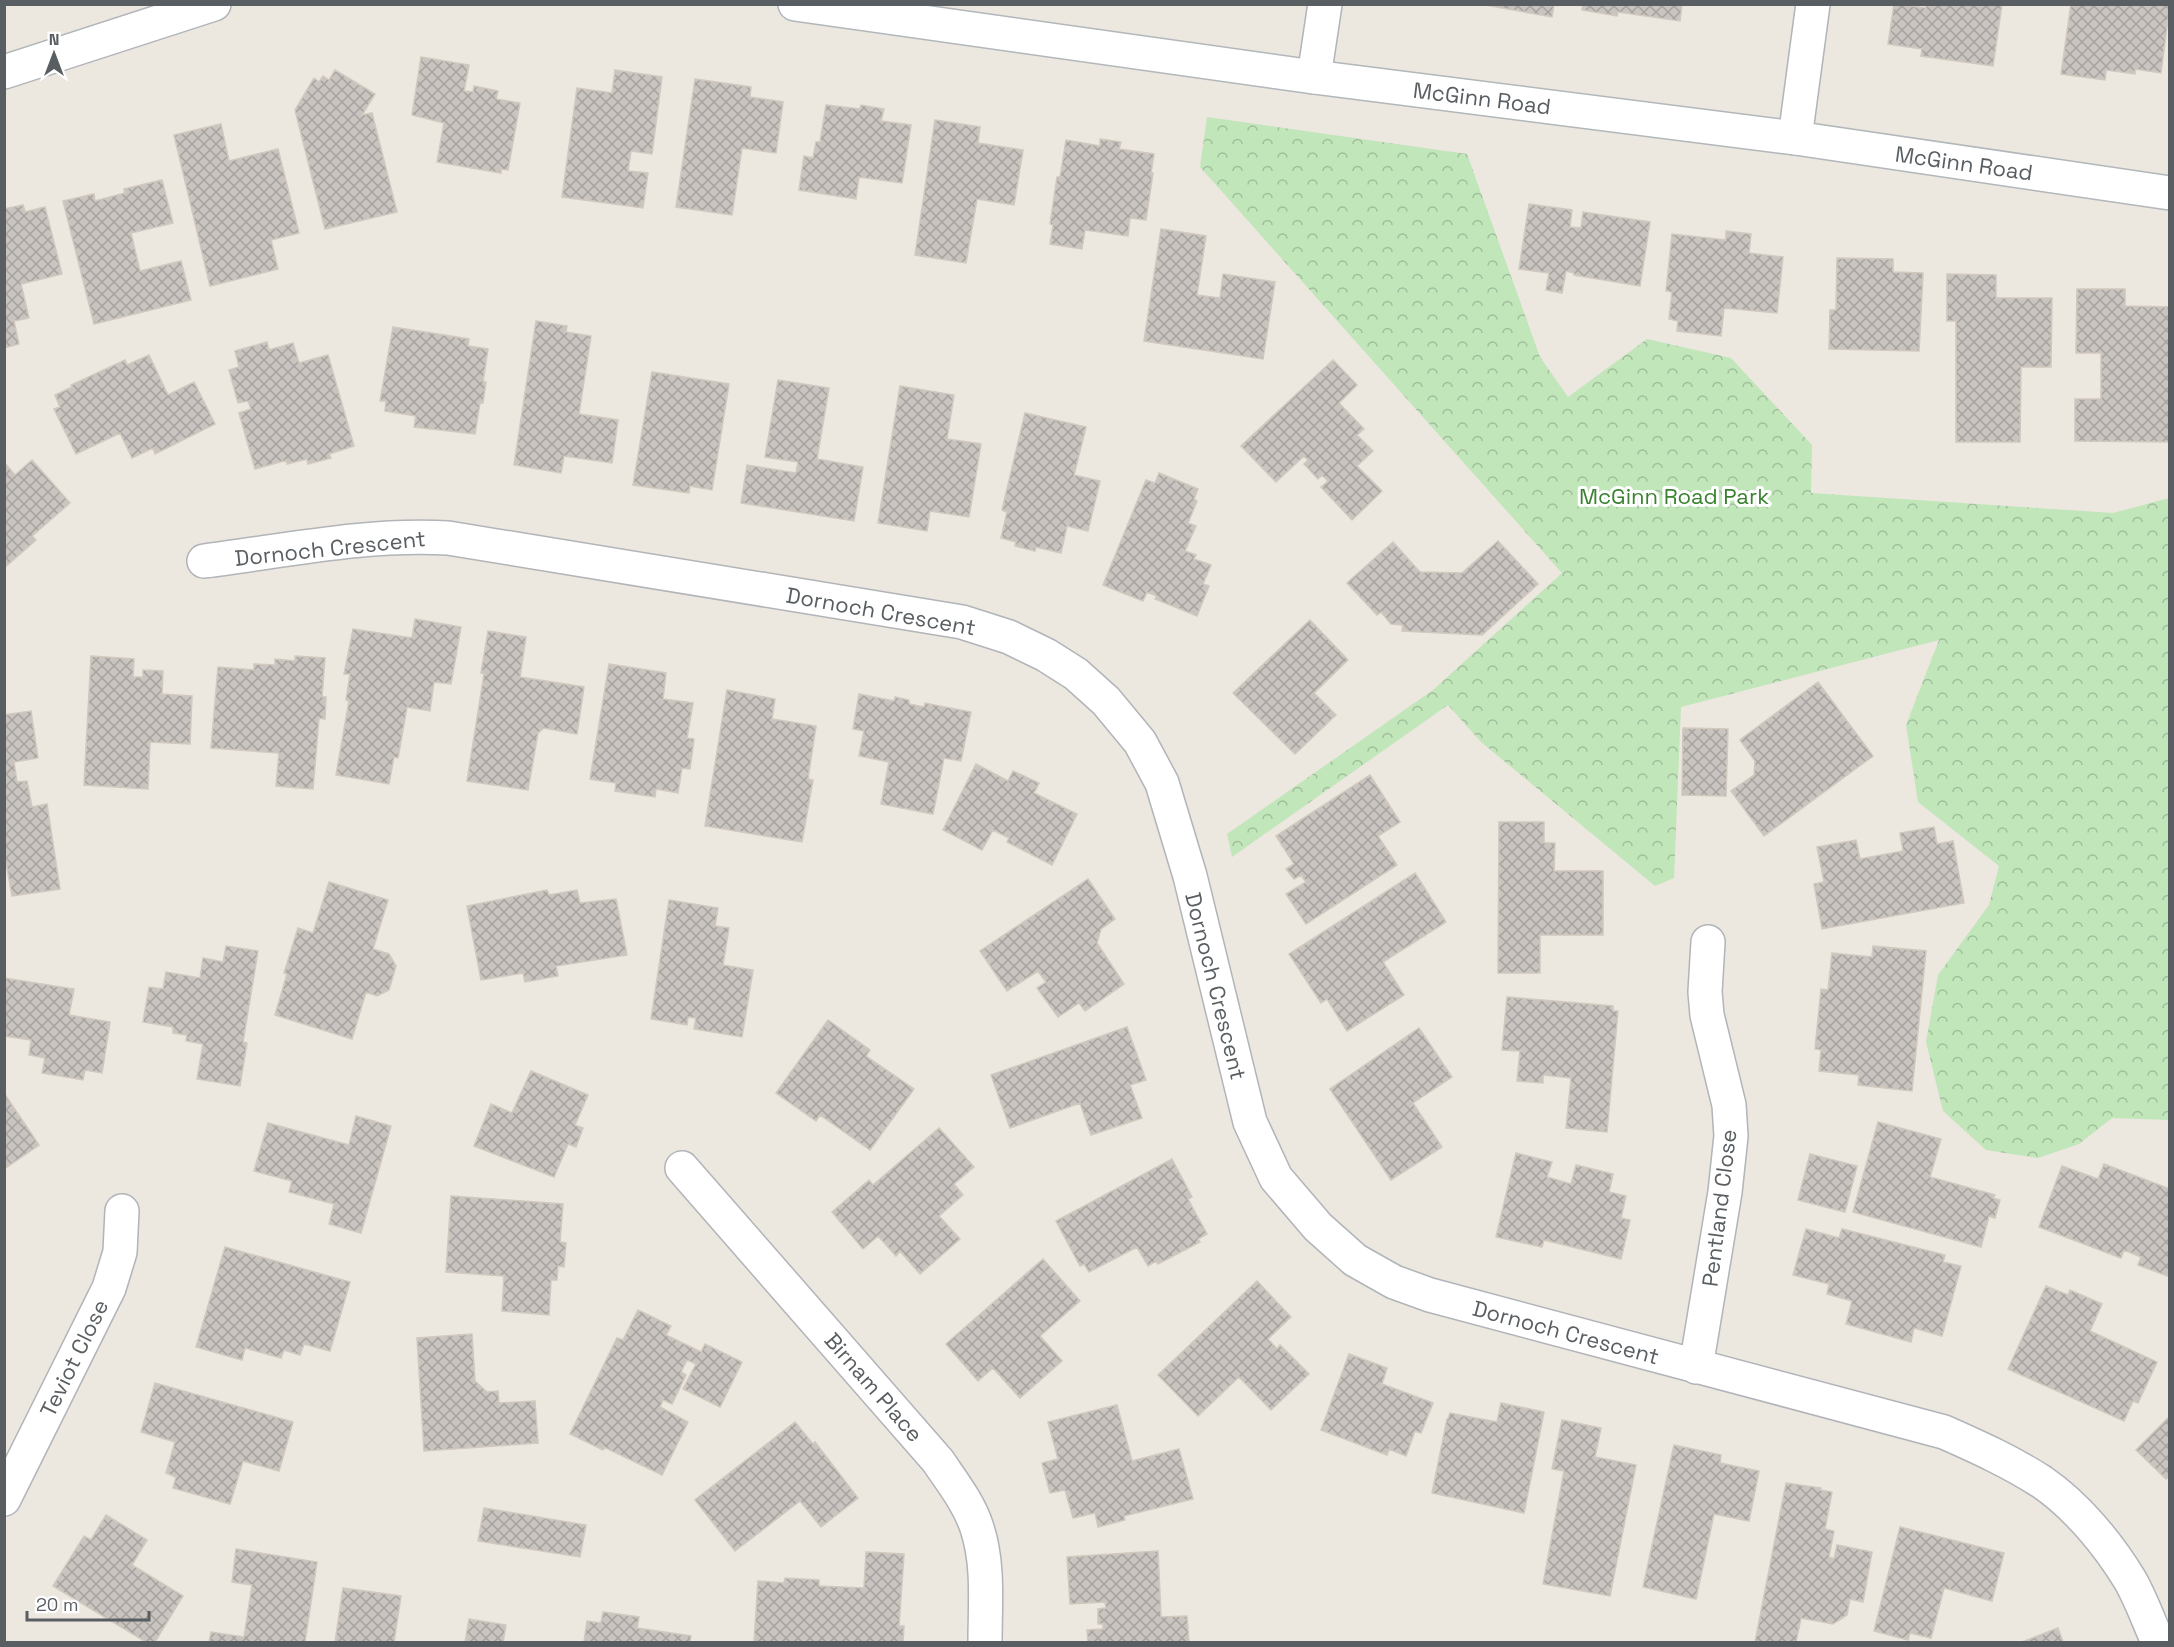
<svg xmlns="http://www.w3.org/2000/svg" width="2174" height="1647" viewBox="0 0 2174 1647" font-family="'Space Grotesk',sans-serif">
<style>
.forest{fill:url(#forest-crowns)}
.building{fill:url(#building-cross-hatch);stroke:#d1c8be;stroke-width:1.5}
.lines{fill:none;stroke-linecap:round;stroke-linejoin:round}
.street-casing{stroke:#b1b4b8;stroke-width:36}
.secondary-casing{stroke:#b1b7bb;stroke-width:36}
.street{stroke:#fff;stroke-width:33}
.secondary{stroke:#fff;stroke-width:33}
.labels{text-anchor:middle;stroke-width:6;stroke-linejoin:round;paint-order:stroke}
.street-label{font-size:22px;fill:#585e61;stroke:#fff}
.park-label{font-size:22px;fill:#39822f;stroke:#fff}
</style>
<defs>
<pattern id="forest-crowns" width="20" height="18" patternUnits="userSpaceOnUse" patternTransform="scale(1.5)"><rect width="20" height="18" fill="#c1e6ba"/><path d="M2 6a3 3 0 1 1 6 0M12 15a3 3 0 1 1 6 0" fill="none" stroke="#a0be9b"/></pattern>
<pattern id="building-cross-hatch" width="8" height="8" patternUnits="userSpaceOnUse" patternTransform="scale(1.5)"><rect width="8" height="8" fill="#c9c4bf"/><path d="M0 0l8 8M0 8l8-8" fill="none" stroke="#a6a29f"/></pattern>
</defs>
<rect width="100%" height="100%" fill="#ece7df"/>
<path class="forest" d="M1207,117L1467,154L1540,357L1568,397L1647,339L1731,358L1812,445L1811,493L2113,513L2169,498V1120L2112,1118L2079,1144L2038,1158L1986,1150L1943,1111L1926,1042L1938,975L1989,905L1999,866L1918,802L1906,725L1939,640L1681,707L1674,878L1655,886L1481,742L1448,705L1232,857L1227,834L1433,690L1562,573L1200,167Z"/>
<path class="building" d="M1480,4H1554L1552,17Z
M1583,4H1682L1680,21L1618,12L1617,16L1582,10Z
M1894,4L1926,8V4H2002L1993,66L1921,56L1922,49L1888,44Z
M2071,4H2170L2161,73L2135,69V74L2106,70L2105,80L2061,74Z
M421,57L469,65L464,91L473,92L474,86L498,91L496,99L520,103L508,170L501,169V173L437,162L444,123L412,115Z
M335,70L375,94L362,115L372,113L397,212L325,229L295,110L314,78L319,82L323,76L329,80Z
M615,70L662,77L652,154L631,151L628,171L648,173L643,208L562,197L577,88L612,93Z
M695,79L751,87L750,97L783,102L776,153L742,148L732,215L676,207Z
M826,105L860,109L861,105L884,109L881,121L911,125L902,183L859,177L856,199L799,190L804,156L813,158L816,142H820Z
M935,120L980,127L978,143L1023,150L1014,205L977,199L966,263L915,255Z
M221,124L229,161L278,149L299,233L271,240L278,269L210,286L174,135Z
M1100,139L1121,142L1119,149L1154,154L1151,173H1153L1146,220L1130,218L1128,236L1085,230L1082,249L1050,244L1053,225L1050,224L1057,177H1060L1066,140L1100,146Z
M162,180L173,223L131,233L140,271L181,261L191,300L94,324L63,201L94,194L95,201L125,193L124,189Z
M1529,204L1572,210L1570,227L1581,228L1583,212L1650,222L1640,286L1574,275V273L1566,271L1562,293L1546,290L1549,273L1519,269Z
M23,205L25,212L45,207L62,274L21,284L29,318L14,321L19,344L4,348V209Z
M1161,229L1206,236L1197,295L1220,298L1223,274L1275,282L1263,359L1144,341Z
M1726,231L1751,234L1749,253L1783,257L1777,313L1724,308L1721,336L1677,331L1678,321L1669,319L1672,292L1666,291L1672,234L1726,240Z
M1837,258L1893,259V272L1923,273L1919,351L1829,349L1830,310H1836Z
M1947,274L1996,275V298H2052L2051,367H2021L2020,442H1956V321H1947Z
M2077,289H2125V306L2170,307V442L2075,441V399H2101V353H2076Z
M536,321L567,326L566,332L591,336L579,414L618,420L612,463L564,456L561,473L514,465Z
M393,327L469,339L468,346L488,349L483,382H486L483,403H480L475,434L414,427L416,416L385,411L386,401H380Z
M267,342L269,350L293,343L299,363L328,355L354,446L329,454L331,458L308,464L307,459L287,464V460L255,469L239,413L251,409L248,401L238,403L229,370L239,367L235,351Z
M149,355L168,395L194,382L215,424L155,454L153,448L132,458L120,433L76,454L54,409L60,407L55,395L72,387L71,385L125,360L127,365Z
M1333,360L1357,385L1339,403L1364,429L1357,435L1373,451L1357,466L1382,491L1352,520L1321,487L1328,481L1322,475L1318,479L1304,464L1308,460L1304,456L1276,482L1241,446Z
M652,372L729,384L712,490L690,486L689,493L633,485Z
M778,380L829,388L817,459L863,467L854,521L741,503L747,465L796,473L798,462L765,457Z
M900,386L954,395L947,439L981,444L969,517L930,511L927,531L878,523Z
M1025,413L1086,427L1074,475L1100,481L1088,531L1067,526L1061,553L1036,547L1035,551L1015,546L1016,542L1001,538L1007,512L1002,510Z
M32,460L70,503L32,536L36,540L4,568V462L15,475Z
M1159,473L1198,489L1194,499L1197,501L1188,523L1196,526L1185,551L1196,555L1194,559L1211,565L1203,584L1209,586L1197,616L1155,599L1157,596L1147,592L1143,601L1103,585L1146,480L1155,483Z
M1498,541L1538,584L1482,635L1402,631L1403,625L1391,624L1381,612L1377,615L1347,583L1393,542L1420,572L1462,573Z
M415,619L461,627L451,684L434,682L430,711L407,707L398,758L394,757L389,784L336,775L349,701L346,700L350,674H344L353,629L412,638Z
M1310,620L1348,660L1314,693L1336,715L1295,754L1233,693Z
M488,631L526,637L520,677L584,687L577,734L544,728L538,733L528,790L467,781L484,674L481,673Z
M91,656L134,659L133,677H143V670L163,671L162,694L192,696L190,744L150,742L148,789L84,785Z
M295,656L325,658L322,697H326L325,719L319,718L313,789L276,786L279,753L211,748L218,667L254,670V664L275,665V659L295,661Z
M609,664L666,673L663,699L693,703L687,738L694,739L690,769L682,768L678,793L656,789L655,797L615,791L616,783L590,779Z
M1818,682L1873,756L1764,836L1731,791L1754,775L1755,761L1740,740Z
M727,690L775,699L772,719L816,726L808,779L813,780L802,842L705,826Z
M859,694L894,701L895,697L909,700V704L924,707L925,703L971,712L961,761L944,758L933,814L881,804L889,762L859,756L864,731L853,729Z
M31,711L38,758L14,762L17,782L27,781L32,807L47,804L60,889L12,896L4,851V715Z
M1683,728L1728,729L1726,796L1682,795Z
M976,764L1008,781L1013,771L1039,783L1034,793L1077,814L1052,865L1007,842L1009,838L993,830L982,850L943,830Z
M1370,775L1400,822L1378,836L1397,865L1306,924L1286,894L1306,882L1301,875L1294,879L1286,869L1294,864L1276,836Z
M1499,822H1544V843H1555L1554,871H1603V935H1540V973H1498Z
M1934,827L1937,844L1953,841L1964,903L1822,929L1814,884L1824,882L1817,847L1856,840L1860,859L1903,851L1900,833Z
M1415,873L1446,922L1383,962L1404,995L1347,1031L1327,999L1321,1003L1289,954Z
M1088,879L1115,919L1101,929L1097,943L1124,984L1085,1011L1079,1003L1058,1017L1037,988L1046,982L1038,971L1007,991L980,951Z
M329,882L388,900L373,949L389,954L396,966L389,990L377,996L366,992L352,1039L275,1015L287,974L284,973L298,928L313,933Z
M547,890L549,895L577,890L580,903L616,899L627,955L556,966L558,976L525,982L523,973L481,980L467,906Z
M669,900L718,908L715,926L729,928L723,965L753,970L742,1037L694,1029L696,1018L688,1017L687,1025L651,1019Z
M226,946L258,951L243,1042L247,1043L240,1086L197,1079L203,1044L186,1041L187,1035L173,1033V1027L143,1022L149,987L163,989L166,972L200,978L203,958L223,962Z
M1873,946L1926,951L1912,1091L1858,1085L1859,1075L1819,1071L1821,1050L1815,1049L1821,989L1828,990L1832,953L1872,957Z
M4,978L74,989L69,1015L110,1022L102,1073L85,1070L83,1080L42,1073L45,1058L29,1055L31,1040L4,1036Z
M1507,997L1613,1006V1011H1618L1607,1132L1566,1128L1571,1078L1543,1075V1083L1517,1081L1520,1051L1502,1050Z
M828,1020L870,1050L866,1056L914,1089L870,1150L820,1115L816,1121L776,1093Z
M1127,1027L1146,1080L1130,1085L1142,1118L1091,1135L1080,1103L1010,1128L991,1075Z
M1419,1028L1452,1077L1413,1103L1442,1147L1391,1180L1330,1089Z
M531,1071L588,1095L575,1125L583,1128L576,1147L568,1144L554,1177L474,1146L491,1104L512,1113Z
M4,1093L39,1145L4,1169Z
M356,1116L391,1126L361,1233L329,1224L334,1204L289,1192L292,1181L254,1171L268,1123L349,1145Z
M1878,1122L1941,1139L1930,1177L1995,1195L1993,1198L2000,1200L1995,1218L1989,1216L1981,1247L1853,1212Z
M939,1128L974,1167L954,1184L963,1195L939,1216L960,1239L920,1274L900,1251L896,1256L878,1236L863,1249L832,1212L869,1180L873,1185Z
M1516,1153L1552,1162L1547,1177L1571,1184L1576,1165L1613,1174L1609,1192L1626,1196L1621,1218L1630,1220L1621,1259L1544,1240L1542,1247L1496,1237Z
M1810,1154L1857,1166L1845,1212L1798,1200Z
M1172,1159L1192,1197L1188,1199L1207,1234L1198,1239L1200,1242L1158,1264L1156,1261L1148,1266L1137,1247L1089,1272L1084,1264L1080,1266L1056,1221Z
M2104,1164L2170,1189V1277L2138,1265L2141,1257L2124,1250L2121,1258L2039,1227L2062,1166L2098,1179Z
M451,1196L563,1204L560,1242L566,1243L564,1267L558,1266L557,1280H551L549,1315L502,1311L504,1276L446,1272Z
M1806,1229L1839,1238L1842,1229L1945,1255L1943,1262L1961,1266L1942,1336L1914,1328L1911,1342L1846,1324L1852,1301L1827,1294L1829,1284L1793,1275Z
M225,1247L350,1282L330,1351L304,1344L300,1355L284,1350L281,1358L245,1348L242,1360L196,1347Z
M1043,1259L1080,1301L1040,1336L1062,1361L1020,1398L993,1368L978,1381L946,1344Z
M1257,1281L1291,1317L1268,1339L1277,1349L1280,1345L1309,1374L1271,1410L1239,1377L1198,1416L1158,1375Z
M2046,1286L2068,1295L2070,1290L2102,1304L2090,1331L2157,1362L2138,1403L2133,1401L2124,1421L2008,1369Z
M638,1310L671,1326L666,1335L701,1352L705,1344L742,1362L720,1407L683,1389L696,1364L687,1360L681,1372L686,1375L672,1404L663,1400L660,1407L688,1422L662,1475L604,1447L603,1450L570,1434L617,1338L623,1340Z
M472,1334L475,1381L487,1392L498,1391L499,1403L535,1401L538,1443L424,1451L417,1338Z
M1349,1354L1387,1368L1382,1384L1433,1403L1421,1433L1415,1431L1406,1456L1389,1449L1387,1455L1321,1430Z
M155,1383L293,1422L279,1471L243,1461L230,1504L173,1488L176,1477L166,1473L175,1442L141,1432Z
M1501,1403L1544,1412L1524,1513L1432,1493L1447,1419H1448L1450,1413L1497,1422Z
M1117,1405L1132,1461L1179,1449L1193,1499L1124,1516L1125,1520L1098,1527L1095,1513L1073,1518L1065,1490L1050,1493L1042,1463L1058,1459L1048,1422Z
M2170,1416V1476L2166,1479L2136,1450Z
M1562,1420L1601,1428L1595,1457L1636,1465L1610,1596L1543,1584L1564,1471L1552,1469Z
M795,1422L813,1444L815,1442L858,1498L821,1527L800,1501L735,1551L695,1500Z
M1674,1445L1721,1455L1720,1463L1759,1471L1749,1521L1714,1514L1696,1599L1643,1587Z
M1786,1483L1821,1488L1820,1490L1832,1492L1825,1529L1834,1531L1829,1557L1834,1559L1837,1545L1872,1552L1863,1602L1850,1599L1847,1615L1833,1624L1801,1618L1796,1642H1755Z
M484,1508L586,1525L580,1557L478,1541Z
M106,1515L147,1540L132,1565L183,1596L155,1642H146L53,1586L84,1536L91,1540Z
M1900,1527L2004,1553L1992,1601L1944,1588L1931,1638L1910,1633L1908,1640L1874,1631Z
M236,1549L317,1562L305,1642H209L211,1632L244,1637L252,1585L232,1582Z
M1158,1551L1161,1617L1187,1616L1189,1642H1088L1087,1630L1103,1629V1624H1098V1609L1106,1608L1105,1602L1070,1604L1067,1557Z
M866,1552L904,1554L899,1626H904L903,1642H754L758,1581L784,1583L785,1578L819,1580V1586L864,1588Z
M343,1588L401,1596L394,1642H335Z
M603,1612L639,1617L637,1628L691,1636L690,1642H584L587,1621L601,1623Z
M469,1619L506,1625L503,1642H465Z
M2058,1628L2063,1642H2022Z"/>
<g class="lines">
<defs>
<path id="street" d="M4,72L214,4
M1314,77L1325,4
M1795,138L1813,4
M204,561C283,551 369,533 448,538L962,622L1009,637L1046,655L1076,674L1106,701L1140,742L1162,783L1190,876L1250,1122L1276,1178L1318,1227L1355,1260L1394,1282L1430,1295L1944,1432C1978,1447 2011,1462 2042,1482C2077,1506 2108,1544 2130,1580C2141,1599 2149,1622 2158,1642
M682,1168L938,1461C952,1482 969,1503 977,1528C989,1564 985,1605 985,1642
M1696,1367L1725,1192L1731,1136L1729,1105L1707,1015L1705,992L1708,942
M4,1499L109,1288L120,1252L122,1211"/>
<path id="secondary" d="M795,4L1314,77L1795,138L2170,193"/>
</defs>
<use href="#street" class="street-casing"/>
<use href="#secondary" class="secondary-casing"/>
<use href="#street" class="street"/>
<use href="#secondary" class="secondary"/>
</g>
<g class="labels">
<g class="street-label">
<text transform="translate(1482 98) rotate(7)" y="8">McGinn Road</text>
<text transform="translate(1964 163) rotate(8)" y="8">McGinn Road</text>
<text transform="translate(330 548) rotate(-6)" y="8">Dornoch Crescent</text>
<text transform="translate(881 611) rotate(10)" y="8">Dornoch Crescent</text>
<text transform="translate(1216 986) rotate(76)" y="8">Dornoch Crescent</text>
<text transform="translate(1719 1208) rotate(-83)" y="8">Pentland Close</text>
<text transform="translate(1566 1332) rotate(15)" y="8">Dornoch Crescent</text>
<text transform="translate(74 1358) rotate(-64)" y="8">Teviot Close</text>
<text transform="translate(874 1387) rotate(49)" y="8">Birnam Place</text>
</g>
<g class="park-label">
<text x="1674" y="504">McGinn Road Park</text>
</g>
</g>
<rect width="2174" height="1647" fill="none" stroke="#585e61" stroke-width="12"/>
<g transform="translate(54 54)" stroke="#ffffff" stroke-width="4.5" paint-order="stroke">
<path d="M0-4.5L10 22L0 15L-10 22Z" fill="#585e61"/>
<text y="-9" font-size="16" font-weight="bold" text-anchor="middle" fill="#585e61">N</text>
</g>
<path d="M27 1611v9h122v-9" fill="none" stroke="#585e61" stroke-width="3"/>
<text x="36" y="1611" font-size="18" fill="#585e61" stroke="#ffffff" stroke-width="4.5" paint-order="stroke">20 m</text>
</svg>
